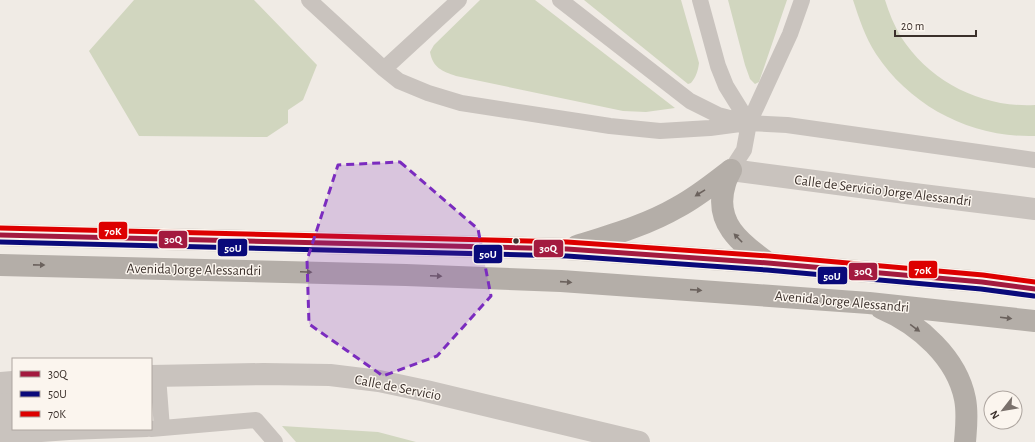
<svg xmlns="http://www.w3.org/2000/svg" width="1035" height="442" viewBox="0 0 1035 442" font-family="'Alegreya Sans',sans-serif">
<style>
.green{fill:#d1d6bf}
.lines{fill:none;stroke-linecap:round;stroke-linejoin:round}
.service{stroke:#c9c3be;stroke-width:16}
.minor{stroke:#c9c3be;stroke-width:22}
.tertiary{stroke:#c9c3be;stroke-width:22}
.trunk{stroke:#b4aea8;stroke-width:22}
.bus-1-casing{stroke:#fbf5ee;stroke-width:8}
.bus-2-casing{stroke:#fbf5ee;stroke-width:8}
.bus-3-casing{stroke:#fbf5ee;stroke-width:8}
.bus-1{stroke:#a31a3f;stroke-width:5}
.bus-2{stroke:#0a0a7a;stroke-width:5}
.bus-3{stroke:#d00;stroke-width:5}
.oneway{fill:#6b625d}
.marked{fill:#7b2cbf;fill-opacity:0.2;stroke:#7b2cbf;stroke-width:3;stroke-dasharray:8 5;stroke-linejoin:round}
.bus-dot{fill:#3b302b;stroke:#fbf5ee;stroke-width:1.5}
.labels{text-anchor:middle;stroke-width:3;stroke-linejoin:round;paint-order:stroke}
.street-label{font-size:14px;fill:#3b302b;stroke:#fbf5ee}
.line-badge{stroke:#fbf5ee;stroke-width:1.5}
.badge-label{font-size:11px;text-anchor:middle;font-weight:bold;fill:#fff}
</style>
<rect width="100%" height="100%" fill="#f0ebe5"/>
<path class="green" d="M134,0H254L317,65L303,100L288,110V123L267,137L139,136L89,51Z
M480,0H535L675,108L646,112L623,111L456,76C442,71 433,68 430,52L434,45Z
M584,0H681L699,63C698,71 696,77 691,83L688,84Z
M728,0H787L759,82L755,84L750,79L745,65Z
M853,0H885C889,13 894,25 901,37C930,82 982,108 1035,105V136C972,138 911,107 876,54C865,37 859,18 853,0Z
M282,426L378,432L416,442H296Z"/>
<g class="lines">
<path class="service" d="M309,0L384,69L399,81L428,93L461,103L610,126L660,131L710,128L740,124
M560,0L690,101L718,115L749,123L787,125L1035,160
M700,0L718,66L726,86L749,123
M384,69L459,0
M731,170L744,150L749,123L790,34L802,0
M158,376L162,428
M3,382L8,437
M151,429L256,420L275,442
M0,437L69,432L147,429"/>
<path class="minor" d="M731,170L906,193L1035,209"/>
<path class="tertiary" d="M151,376L263,374L330,375L379,381L426,391L639,442
M0,383L13,382"/>
<path class="trunk" d="M731,170C729,175 726,179 725,184C713,222 740,243 768,263
M0,235L567,249L768,263L982,282L1035,289
M577,246C612,235 647,225 678,207C697,197 714,183 731,170
M0,265L406,275L561,281L869,303L1035,321
M881,308C919,324 957,358 965,399C968,414 966,428 965,442"/>
<defs>
<path id="bus-1" d="M0,235L567,249L768,263L982,282L1035,289"/>
<path id="bus-2" d="M0,242L567,256L767,270L981,289L1034,296"/>
<path id="bus-3" d="M0,228L567,242L769,256L983,275L1035,282"/>
</defs>
<use href="#bus-1" class="bus-1-casing"/>
<use href="#bus-2" class="bus-2-casing"/>
<use href="#bus-3" class="bus-3-casing"/>
<use href="#bus-1" class="bus-1"/>
<use href="#bus-2" class="bus-2"/>
<use href="#bus-3" class="bus-3"/>
</g>
<defs><path id="oneway-solid" d="M-6-.8H1V-3.2L6.5 0L1 3.2V.8H-6Z"/></defs>
<g class="oneway">
<use href="#oneway-solid" transform="translate(700 193) rotate(148)"/>
<use href="#oneway-solid" transform="translate(738 238) rotate(-134)"/>
<use href="#oneway-solid" transform="translate(39 265) rotate(1)"/>
<use href="#oneway-solid" transform="translate(306 272) rotate(2)"/>
<use href="#oneway-solid" transform="translate(436 276) rotate(3)"/>
<use href="#oneway-solid" transform="translate(566 282) rotate(4)"/>
<use href="#oneway-solid" transform="translate(696 290) rotate(4)"/>
<use href="#oneway-solid" transform="translate(1006 318) rotate(7)"/>
<use href="#oneway-solid" transform="translate(915 328) rotate(36)"/>
</g>
<path class="marked" d="M400,162L478,229L491,296L437,356L383,376L309,324L307,260L338,165Z"/>
<circle class="bus-dot" cx="516" cy="241" r="3.5"/>
<g class="labels">
<g class="street-label">
<text transform="translate(883 190) rotate(7)" y="5">Calle de Servicio Jorge Alessandri</text>
<text transform="translate(194 269) rotate(1)" y="5">Avenida Jorge Alessandri</text>
<text transform="translate(842 301) rotate(5)" y="5">Avenida Jorge Alessandri</text>
<text transform="translate(398 387) rotate(11)" y="5">Calle de Servicio</text>
</g>
</g>
<g class="line-badge">
<rect x="98" y="221" width="30" height="19" rx="4" fill="#d00"/>
<rect x="158" y="230" width="30" height="19" rx="4" fill="#a31a3f"/>
<rect x="217" y="238" width="31" height="19" rx="4" fill="#0a0a7a"/>
<rect x="533" y="239" width="31" height="19" rx="4" fill="#a31a3f"/>
<rect x="473" y="244" width="30" height="20" rx="4" fill="#0a0a7a"/>
<rect x="908" y="260" width="30" height="19" rx="4" fill="#d00"/>
<rect x="848" y="262" width="30" height="19" rx="4" fill="#a31a3f"/>
<rect x="817" y="266" width="31" height="19" rx="4" fill="#0a0a7a"/>
</g>
<g class="badge-label">
<text x="113" y="235">70K</text>
<text x="173" y="243">30Q</text>
<text x="233" y="252">50U</text>
<text x="548" y="252">30Q</text>
<text x="488" y="258">50U</text>
<text x="923" y="274">70K</text>
<text x="863" y="275">30Q</text>
<text x="832" y="280">50U</text>
</g>
<rect x="12" y="358" width="140" height="72" fill="#fbf5ee" stroke="#aea6a0"/>
<rect x="20" y="371" width="20" height="6" fill="#a31a3f" stroke="#aea6a0"/>
<text x="48" y="378" font-size="12" fill="#3b302b">30Q</text>
<rect x="20" y="391" width="20" height="6" fill="#0a0a7a" stroke="#aea6a0"/>
<text x="48" y="398" font-size="12" fill="#3b302b">50U</text>
<rect x="20" y="411" width="20" height="6" fill="#dd0000" stroke="#aea6a0"/>
<text x="48" y="418" font-size="12" fill="#3b302b">70K</text>
<g transform="translate(1003 410) rotate(239)"><circle r="19" fill="#fbf5ee" stroke="#aea6a0"/>
<path d="M0-3L7 15L0 10L-7 15Z" fill="#7a716c"/>
<text y="-6" font-size="11" font-weight="bold" text-anchor="middle" fill="#3b302b">N</text>
</g>
<path d="M895 30v6h81v-6" fill="none" stroke="#3b302b" stroke-width="2"/>
<text x="901" y="30" font-size="12" fill="#3b302b" stroke="#fbf5ee" stroke-width="3" paint-order="stroke">20 m</text>
</svg>
